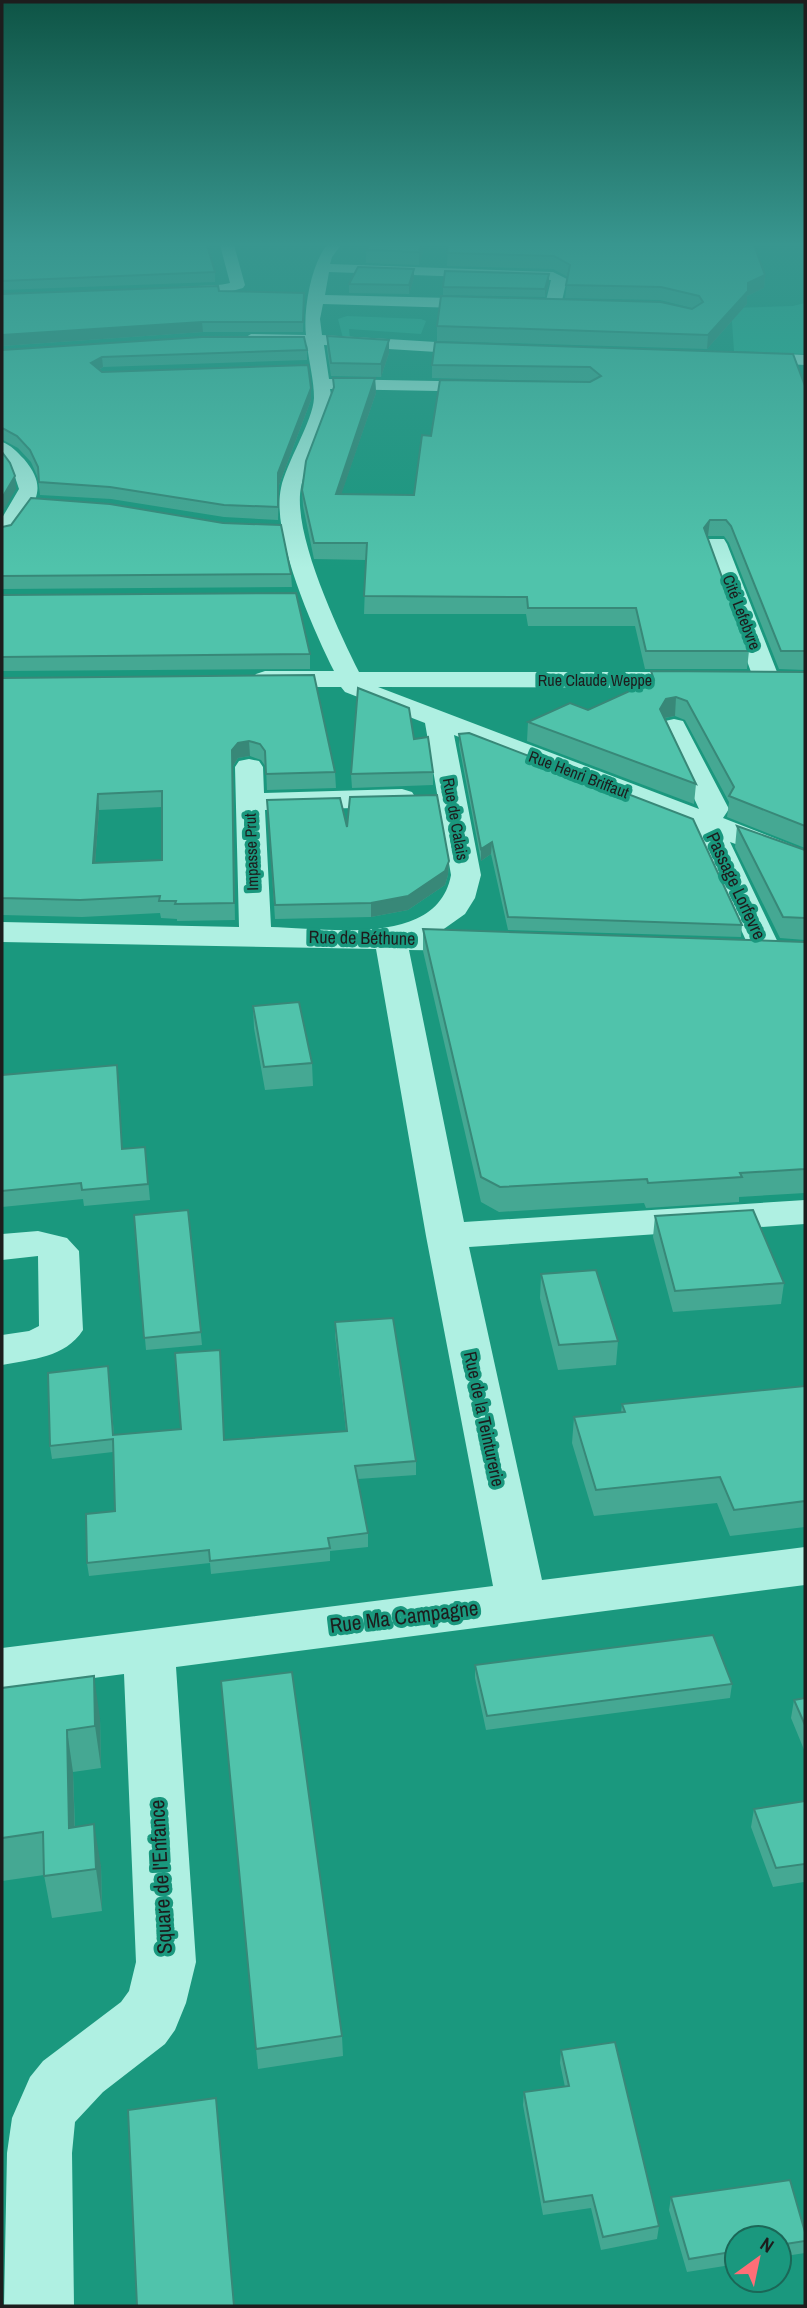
<svg xmlns="http://www.w3.org/2000/svg" width="807" height="2308" viewBox="0 0 807 2308" font-family="'Archivo Narrow',sans-serif">
<style>
.green{fill:#2ab496}
.lines{fill:none;stroke-linecap:round;stroke-linejoin:round}
.minor{fill:#aff0e2;fill-rule:evenodd}
.wall{fill:#45a893;fill-rule:evenodd}
.shaded-wall{fill:#388878}
.building{fill:#50c3ab;stroke:#388878;stroke-width:2;fill-rule:evenodd}
.labels{text-anchor:middle;stroke-width:7;stroke-linejoin:round;paint-order:stroke}
.far-street-label{font-size:16px;fill:#1d1d1d;stroke:#1a987e}
.street-label{font-size:18px;fill:#1d1d1d;stroke:#1a987e}
.near-street-label{font-size:21px;fill:#1d1d1d;stroke:#1a987e}
</style>
<rect width="100%" height="100%" fill="#1a987e"/>
<path class="green" d="M805,303V354L734,351L731,308L793,306Z
M347,316L421,319L426,321L421,334L349,329L350,339L343,338L338,319Z"/>
<g class="lines">
<path class="minor" d="M220,245H234L245,285L243,288L217,295L163,296L160,293C172,283 212,288 230,283Z
M327,245H341L332,257L330,264L553,272L567,279L561,305L553,310L545,305L551,280L329,272L325,295L492,299L500,304L492,309L323,304L320,319L322,335L485,345L493,350L485,355L324,345L329,379L492,382L501,387L492,392L330,389L332,400C322,428 307,458 301,487C292,533 338,630 359,672H751L705,544L708,539H724L727,544L777,672H805V688L378,687L699,809L661,727L665,721L674,719L683,721L729,809L723,818L805,850V869L730,842L782,951L778,958L766,961L754,958L694,827L454,735L481,875L475,898L465,914L441,931L488,934L492,941L488,948L476,951L409,950L464,1222L805,1200V1224L469,1247L542,1580L805,1547V1585L176,1667L196,1962L186,2003L175,2030L165,2044L103,2092L75,2122L72,2153L74,2306H4L7,2153L12,2118L30,2077L43,2061L121,2002L129,1991L136,1962L124,1674L2,1690V1648L493,1586L426,1236L376,949L2,942V922L239,927L235,767L239,761L249,759L259,761L263,767L264,793L402,789L412,792L416,798L412,804L402,807L265,810L271,927C325,928 438,948 451,875L425,723L345,692L341,687H265L256,684L252,679L256,674L265,671H334C313,629 271,535 281,488C286,463 313,421 314,398C314,381 309,362 307,345L251,344L243,339L251,334L306,335C303,311 311,264 327,245Z
M744,352L805,355V365L738,361L736,357L738,353Z
M2,442C11,445 17,452 24,459C52,492 31,507 10,537L2,538V518L19,489L14,474L2,459Z
M38,1231L67,1238L79,1251L83,1330C65,1358 32,1359 2,1365V1335L29,1331L39,1326L38,1256L2,1260V1234Z"/>
</g>
<path class="wall" d="M2,245L215,272V282L2,290Z
M369,245H425L419,265L366,263V250Z
M448,245L765,275L764,288L747,296V304L707,349L437,341V326L692,308L660,300L565,298L568,277L553,269L447,266Z
M414,269V278L409,294L349,293V284Z
M549,274V283L545,297L443,295V287Z
M219,291L304,293L303,332H203L2,346V294Z
M327,336L389,340V353L381,377L331,376L327,349Z
M435,342L805,386V670L779,669L729,543L724,536H708L707,537L749,651L747,669H645L635,626H528L526,614H364L366,560L314,559L303,506L302,490L333,389V378H375L376,393L341,494L414,495L431,436L590,382L432,378V365Z
M2,350H307V360L103,367L99,370L102,372L311,388V400L279,485L278,520L224,517L111,499L40,495L38,478L31,462L18,448L3,440H2Z
M2,527L291,574L292,587L2,589Z
M2,595L310,654V669L2,671Z
M651,671L805,672V848L727,817L729,802L685,720L675,716L665,718L696,784L694,804L527,741L528,722L588,710L651,682Z
M314,675L335,772L336,788L267,790L266,767L261,760L250,756L238,758L233,766L235,920L177,921V919L161,918L160,913L82,917L2,915V678ZM162,807V860L95,863L99,810Z
M459,734L742,925L741,937L508,930L491,854L481,861L459,745Z
M433,772V785L352,788L351,774Z
M267,800L449,861L448,875L445,885L408,910L371,917L275,919Z
M737,826L805,850V940L780,938L735,847Z
M423,929L805,942V1193L739,1197V1202L646,1208L644,1203L499,1212L481,1202L423,951Z
M253,1006L312,1063L313,1086L265,1090L254,1028Z
M2,1075L119,1080L122,1149L145,1147L150,1200L84,1206L83,1199L2,1207Z
M188,1210L202,1345L146,1350L134,1215Z
M655,1216L784,1283L781,1304L673,1312L653,1237Z
M541,1274L618,1341L616,1365L558,1370L540,1298Z
M335,1322L416,1461V1475L358,1479L368,1533V1547L330,1551V1561L211,1574L210,1563L89,1576L87,1563L115,1511L113,1452L52,1459L50,1446L108,1366L114,1435L224,1440L346,1431L335,1335Z
M805,1386V1527L730,1536L717,1503L594,1516L572,1443L574,1417L621,1413L622,1404Z
M475,1665L732,1684L730,1698L486,1730L475,1678Z
M221,1681L342,2036L343,2056L258,2069Z
M2,1688L100,1718L101,1768L73,1772L75,1827L101,1866L102,1911L52,1918L44,1875L2,1881Z
M805,1698V1752L791,1718L794,1700Z
M805,1801V1884L804,1882L773,1887L751,1827L754,1809Z
M561,2050L659,2226L657,2239L601,2250L591,2208L543,2215L523,2105L524,2092L565,2087L560,2063Z
M671,2197L805,2232V2253L779,2257V2238H737V2264L687,2272L669,2210Z"/>
<path class="shaded-wall" d="M421,245H425L419,265V252Z
M414,269V278L409,294V285Z
M549,274V283L545,297V289Z
M765,275L764,288L747,296V304L707,349L708,335L748,283Z
M202,322L203,332L2,346V335Z
M389,340V353L381,377V364Z
M102,357L103,367L92,374L91,363Z
M375,378L376,393L336,510V494Z
M311,388V400L279,485L278,520V473Z
M15,476L16,489L2,513V498Z
M710,520L708,536L703,545L704,528Z
M676,697L675,716L664,718L660,709L666,699Z
M249,741L250,756L238,758L233,766L235,920L232,750L238,743Z
M98,794L99,810L94,880L93,863Z
M492,842L491,854L481,861V849Z
M449,861L448,875L445,885L408,910L371,917V903Z
M117,1065L119,1080L123,1165L122,1149Z
M94,1676L100,1718L101,1768L95,1726Z
M67,1730L73,1772L76,1870L69,1828Z
M94,1824L101,1866L102,1911L96,1869Z"/>
<path class="building" d="M2,245H207L215,272L2,281Z
M369,245H421L419,252L366,250Z
M448,245H754L765,275L748,283V291L708,335L437,326L441,296L661,302L692,309L703,302L699,296L661,287L566,285L570,265L554,256L447,253Z
M358,267L414,269L409,285L349,284Z
M445,271L549,274L545,289L443,287Z
M218,286L219,291L304,293L303,322H202L2,335V294Z
M327,336L389,340L381,364L331,363Z
M202,337H304L307,350L102,357L91,363L102,372L308,365L311,388L278,473V507L224,505L110,487L39,482L38,467L30,450L17,436L2,428V350Z
M435,342L793,354L805,386V651H781L731,526L726,520H710L704,528L749,651H646L636,608H528L527,597L364,596L367,543H314L302,490L306,461L334,387L333,378H375L336,494L414,495L422,435L431,436L440,380L590,382L601,376L590,367L432,365Z
M2,452L10,463L15,476L2,498Z
M31,498L110,504L223,523L281,525L291,574L2,576V527L11,525Z
M296,593L310,654L2,657V595Z
M651,671L805,672V826L729,796L734,787L687,701L676,697L666,699L660,709L696,784L528,722L570,703L588,710L654,680Z
M314,675L335,772L266,774L265,751L260,744L249,741L238,743L232,750L234,903L175,904L176,901H159L160,896L80,900L2,898V678ZM162,791V860L93,863L98,794Z
M358,688L409,708L414,739L428,737L433,772L351,774Z
M469,733L693,819L742,925L508,917L492,842L481,849L459,734Z
M437,795L449,861L445,871L408,896L371,903L275,905L267,800L340,798L347,827L350,797Z
M737,826L805,850V918L783,917Z
M423,929L805,942V1169L740,1173L742,1177L648,1183L647,1179L500,1187L481,1177Z
M299,1002L312,1063L264,1067L253,1006Z
M117,1065L122,1149L145,1147L148,1184L82,1190L81,1183L2,1191V1075Z
M188,1210L201,1332L144,1338L134,1215Z
M753,1210L784,1283L675,1291L655,1216Z
M596,1270L618,1341L559,1345L541,1274Z
M393,1318L416,1461L355,1466L368,1533L328,1538L330,1548L210,1561L209,1550L87,1563L86,1514L115,1511L113,1439L50,1446L48,1373L108,1366L113,1435L181,1429L175,1353L220,1350L224,1440L347,1431L335,1322Z
M805,1386V1501L734,1510L720,1477L596,1490L574,1417L625,1412L622,1404Z
M713,1635L732,1684L487,1716L475,1665Z
M292,1672L342,2036L256,2049L221,1681Z
M94,1676L95,1726L67,1730L69,1828L94,1824L96,1869L44,1876L43,1832L2,1838V1688Z
M805,1698V1725L794,1700Z
M805,1801V1864L776,1868L754,1809Z
M615,2042L659,2226L603,2237L592,2195L544,2202L524,2092L569,2086L561,2050Z
M216,2098L234,2306H137L128,2110Z
M790,2180L805,2232V2241L779,2245V2238H737V2251L689,2259L671,2197Z"/>
<linearGradient id="sky" x2="0" y2="1"><stop stop-color="#0e5445"/><stop offset="0.43" stop-color="#38968f"/><stop offset="1" stop-color="#38968f" stop-opacity="0"/></linearGradient>
<rect width="807" height="568" fill="url(#sky)"/>
<g class="labels">
<g class="far-street-label">
<text transform="translate(742 612) rotate(69)" y="6">Cité Lefebvre</text>
<text x="595" y="686">Rue Claude Weppe</text>
<text transform="translate(579 774) rotate(21)" y="6">Rue Henri Briffaut</text>
<text transform="translate(456 819) rotate(80)" y="6">Rue de Calais</text>
<text transform="translate(251 852) rotate(-92)" y="6">Impasse Prut</text>
</g>
<g class="street-label">
<text transform="translate(736 886) rotate(65)" y="6">Passage Lorfevre</text>
<text transform="translate(362 938) rotate(1)" y="6">Rue de Béthune</text>
<text transform="translate(484 1419) rotate(78)" y="6">Rue de la Teinturerie</text>
</g>
<g class="near-street-label">
<text transform="translate(404 1617) rotate(-7)" y="7">Rue Ma Campagne</text>
<text transform="translate(161 1877) rotate(-93)" y="7">Square de l'Enfance</text>
</g>
</g>
<rect width="807" height="2308" fill="none" stroke="#1d1d1d" stroke-width="7"/>
<g transform="translate(758 2259) rotate(33)"><circle r="33" fill="#1a987e" stroke="#1b6757" stroke-width="2"/>
<path d="M0-5L12 26L0 18L-12 26Z" fill="#ff6e77"/>
<text y="-10" font-size="19" font-weight="bold" text-anchor="middle" fill="#1d1d1d">N</text>
</g>
</svg>
